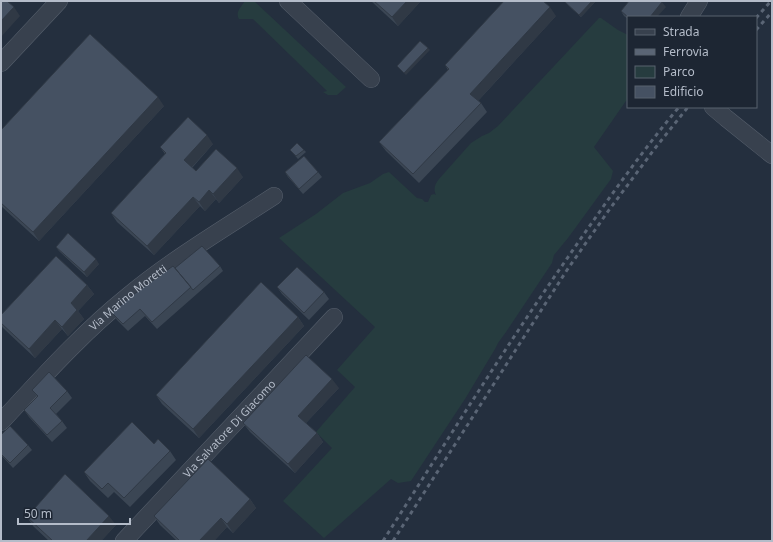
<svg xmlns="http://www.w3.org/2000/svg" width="773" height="542" viewBox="0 0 773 542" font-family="'Noto Sans',sans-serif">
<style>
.green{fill:#263c3f}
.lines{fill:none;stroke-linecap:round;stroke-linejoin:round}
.street-casing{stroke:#565f6c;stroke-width:18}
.street{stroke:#38414e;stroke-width:17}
.rail{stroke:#5a6575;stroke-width:3;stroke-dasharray:4 4;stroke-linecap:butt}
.wall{fill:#3b4654}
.shaded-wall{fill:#303945}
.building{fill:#455162;stroke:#303945}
.labels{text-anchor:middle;stroke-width:3;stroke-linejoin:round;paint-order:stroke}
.street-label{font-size:11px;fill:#b4bcc9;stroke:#1d2633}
</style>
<rect width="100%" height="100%" fill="#242f3e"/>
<path class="green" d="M245,1H254L346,87L337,95H328L323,92L327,91L253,19H239C235,12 241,7 245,1Z
M599,18H601L618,30L628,35V98L594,147L613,171L611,179L568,238L554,255L552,263L506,332L498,343L495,349L465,399L411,481L398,483L391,479L324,538L283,501L332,448L316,432L355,387L337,370L375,327L279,238L316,214L343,193L370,183L383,174L389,172L417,198L422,199L425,202H428L431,195L434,194L436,195C433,189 435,184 439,179L471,143L482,136L489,133L498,126Z"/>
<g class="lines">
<defs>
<g id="street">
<path d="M288,1L371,79"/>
<path d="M689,17L699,1"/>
<path d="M1,63L59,1"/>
<path d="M713,107L726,118L772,155"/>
<path id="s1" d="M1,422C42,378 82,333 128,296C174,258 225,228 274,196"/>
<path id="s2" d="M124,541L334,317"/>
</g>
</defs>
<use href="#street" class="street-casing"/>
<use href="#street" class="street"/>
<path class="rail" d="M756,18L771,1
M756,30L772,12
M383,541C443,447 502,352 566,260C602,208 638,156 679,107
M393,541L567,270L609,210L656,147L688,107"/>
</g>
<path class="wall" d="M371,1H421L398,26Z
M596,1L581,17L567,4L565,2Z
M666,7L628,17V19L624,16L621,11Z
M556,16L478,101L481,103L487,112L419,183L386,151L379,142L448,70L445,65Z
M164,106L39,241L1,206V130Z
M213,144L192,168L196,171L243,177L219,203L216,199L205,211L200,206L154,255L117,222L111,213L165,154L160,147Z
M290,150H304L306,152L298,159Z
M285,172H318L322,177L303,194L288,177Z
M56,247L99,264L87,277L59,251Z
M220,266L223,271L157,329L145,316L128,331L117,320L112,313L175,268Z
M87,285L94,294L78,311L84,319L68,336L62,329L35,358L3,328L1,325V315Z
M277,287L324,292L329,299L309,320L282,294Z
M298,317L304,326L199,438L162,404L156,395Z
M339,388L306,423L317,433L323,442L295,473L250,432L243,423Z
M32,390L67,391L72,398L56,414L62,421L67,428L52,442L29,417L24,410L37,397Z
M1,435L28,445L32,450L13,468L1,455Z
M154,444L170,451L176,460L130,507L114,492L108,498L90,481L84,472Z
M250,499L256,508L233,533L227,527L214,541H177L160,525L154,516Z
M27,517L116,525L101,541H49L33,526Z"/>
<path class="shaded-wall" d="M407,1H421L398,26L392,17Z
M592,1H596L581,17L579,15Z
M662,2L666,7L657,17H650Z
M14,7L20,16L1,37V21Z
M550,7L556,16L476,103L470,94Z
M428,48L430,50L406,75L404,73Z
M158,97L164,106L39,241L33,232Z
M207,135L213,144L190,169L184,160Z
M237,168L243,177L219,203L213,194Z
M209,190L216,199L205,211L199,202Z
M193,197L200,206L154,255L147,246Z
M96,259L99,264L87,277L84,272Z
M87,285L94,294L78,311L84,319L68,336L62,327L71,303Z
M298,317L304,326L199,438L193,429Z
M55,320L62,329L35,358L29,349Z
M332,379L339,388L304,425L298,416Z
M317,433L323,442L295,473L288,464Z
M250,499L256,508L233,533L227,524Z
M109,516L116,525L101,541H86Z
M221,518L227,527L214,541H199Z"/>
<path class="building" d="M1,1H7L14,7L1,21Z
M374,1H407L392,17Z
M504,1H543L550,7L470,94L481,103L413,174L379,142L449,69L445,65Z
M566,1H592L579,15L565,2Z
M629,1H661L662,2L650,17H628L621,11Z
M90,34L158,97L33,232L1,203V130Z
M420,41L428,48L404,73L397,66Z
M188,117L207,135L184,160L196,171L216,149L237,168L213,194L209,190L199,202L193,197L147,246L111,213L166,153L160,147Z
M297,143L304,150L296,156L290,150Z
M304,156L318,172L299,189L285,172Z
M68,233L96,259L84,272L56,247Z
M202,246L220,266L193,290L175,268Z
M56,256L87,285L71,303L77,310L62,327L55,320L29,349L1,323V315Z
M173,266L191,287L152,322L140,309L123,324L112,313L130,297Z
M297,267L324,292L304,313L277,287Z
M261,282L298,317L193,429L156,395Z
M306,355L332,379L298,416L317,433L288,464L243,423Z
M49,372L67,391L50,408L62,421L47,435L24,410L38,396L32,390Z
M132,422L154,444L158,439L170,451L124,498L108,483L102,489L84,472Z
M10,426L28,445L10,463L1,454V435Z
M208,459L250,499L227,524L221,518L199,541H180L154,516Z
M65,474L109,516L86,541H53L27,517Z"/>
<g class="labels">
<g class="street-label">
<text dy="4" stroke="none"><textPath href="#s1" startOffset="178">Via Marino Moretti</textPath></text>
<text dy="4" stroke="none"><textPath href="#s2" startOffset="154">Via Salvatore Di Giacomo</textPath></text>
</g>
</g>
<rect width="773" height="542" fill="none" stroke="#b4bcc9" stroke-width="4"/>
<rect x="627" y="16" width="130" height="92" fill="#1d2633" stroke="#59626f"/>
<rect x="635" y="29" width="20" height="6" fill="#38414e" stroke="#59626f"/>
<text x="663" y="36" font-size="12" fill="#b4bcc9">Strada</text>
<rect x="635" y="49" width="20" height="6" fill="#5a6575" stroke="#59626f"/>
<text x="663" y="56" font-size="12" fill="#b4bcc9">Ferrovia</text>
<rect x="635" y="66" width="20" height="12" fill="#263c3f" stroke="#59626f"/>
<text x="663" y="76" font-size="12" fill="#b4bcc9">Parco</text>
<rect x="635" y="86" width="20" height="12" fill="#455162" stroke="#59626f"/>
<text x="663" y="96" font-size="12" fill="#b4bcc9">Edificio</text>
<path d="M18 518v6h112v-6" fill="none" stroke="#b4bcc9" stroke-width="2"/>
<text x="24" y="518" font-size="12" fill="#b4bcc9" stroke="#1d2633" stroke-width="3" paint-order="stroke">50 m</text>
</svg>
